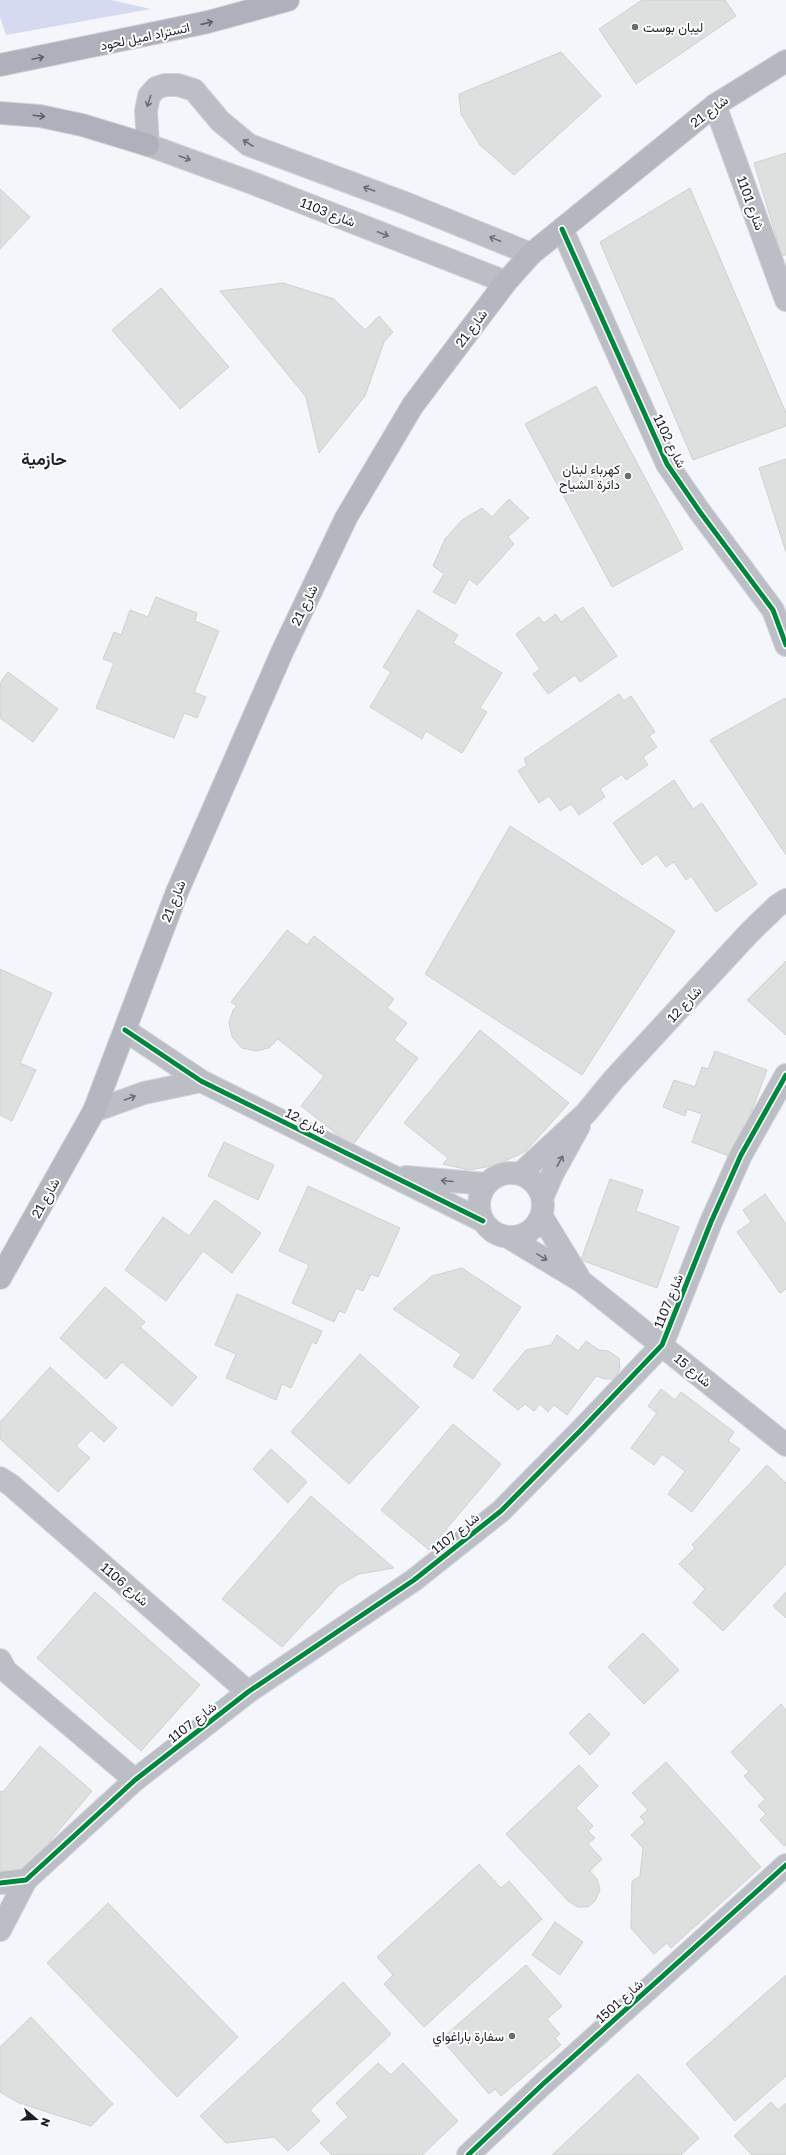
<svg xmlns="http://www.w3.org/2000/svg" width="786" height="2155" viewBox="0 0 786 2155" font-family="'Golos Text',Vazirmatn,sans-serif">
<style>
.green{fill:#d6daf0}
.building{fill:#dde0de;stroke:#ced2cf}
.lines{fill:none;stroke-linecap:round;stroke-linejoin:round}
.minor-casing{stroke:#d3d4d9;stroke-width:24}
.major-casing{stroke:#d3d4d9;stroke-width:24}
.highway-casing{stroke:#d3d4d9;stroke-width:24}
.minor{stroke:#bcbec6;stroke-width:22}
.major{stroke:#b4b6c0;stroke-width:22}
.highway{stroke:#afb0bb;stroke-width:22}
.cycleway-casing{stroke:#fff;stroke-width:8}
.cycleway{stroke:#00873e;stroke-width:5}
.oneway{stroke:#5f606a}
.oneway2{stroke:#6c6e77}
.poi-dot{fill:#696a72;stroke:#fff;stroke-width:1.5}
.labels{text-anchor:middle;stroke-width:4;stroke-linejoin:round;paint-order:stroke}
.poi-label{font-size:13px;fill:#1d1f28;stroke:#fff;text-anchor:end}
.street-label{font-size:13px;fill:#1d1f28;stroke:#fff}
.district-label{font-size:17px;font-weight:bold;fill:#1d1f28;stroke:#fff}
</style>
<rect width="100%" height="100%" fill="#f5f6fc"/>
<path class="green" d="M0,0H111L151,9L6,35L0,17Z"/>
<path class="building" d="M642,0H725L736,16L636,84L599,29Z
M561,52L601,96L514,175L480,145L461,114L459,94Z
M786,153V255L782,256L754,163Z
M690,188L786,413V426L693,460L600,242Z
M0,189L30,217L0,249Z
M283,283L334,299L365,330L379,316L393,332L384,342L365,396L319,453L306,397L220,291Z
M161,288L229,367L180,409L112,330Z
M596,386L683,549L612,587L525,424Z
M786,459V552L759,468Z
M509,499L529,518L508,537L514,544L477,585L469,579L455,604L433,592L444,574L433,566L445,539L462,520L482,508L492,517Z
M156,597L197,613L195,621L219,631L194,692L206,697L197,718L184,713L174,738L96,708L114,663L103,659L114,632L121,635L130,610L148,617Z
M583,607L617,656L580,682L575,675L548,694L533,674L540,669L516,634L539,617L544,623L556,614L561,622Z
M418,610L458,635L453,643L502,673L480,708L487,712L462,753L426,731L422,739L370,707L391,672L383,667Z
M8,672L58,709L33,742L0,718V683Z
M619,694L624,701L631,696L655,732L649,736L657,747L643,757L648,765L626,780L622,774L600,789L605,797L579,815L571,804L560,811L549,796L539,803L518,771L527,765L524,759Z
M785,698L786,701V855L710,740Z
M674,780L693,809L702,803L757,884L716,912L691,876L686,880L674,862L666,867L657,854L642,865L613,823Z
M510,826L675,931L582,1075L425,974Z
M287,930L307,945L314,936L394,999L387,1008L407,1023L394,1040L418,1058L352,1146L301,1106L324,1076L278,1039L269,1048L256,1051L242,1048L232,1037L229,1023L233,1010L237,1006L231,1002Z
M786,961V1035L747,1000Z
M0,969L52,993L20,1063L36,1070L12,1121L0,1115Z
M480,1030L569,1103L526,1151L497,1165L469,1170L443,1164L448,1158L404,1123Z
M715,1051L767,1070L734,1158L692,1142L702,1114L687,1109L685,1116L663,1107L674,1080L695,1087L702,1067L708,1069Z
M224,1142L274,1165L258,1200L208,1176Z
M610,1179L643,1190L636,1211L679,1227L657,1288L581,1260Z
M308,1186L400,1228L378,1277L371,1274L363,1291L356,1288L345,1313L339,1311L334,1322L292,1303L309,1265L279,1251Z
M765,1194L786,1224V1289L780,1293L737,1232L751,1222L743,1210Z
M215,1200L261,1233L232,1273L203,1251L166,1301L125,1270L163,1217L189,1236Z
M462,1268L521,1307L473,1379L453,1366L461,1354L393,1309L432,1276Z
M105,1287L145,1322L140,1327L197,1377L172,1406L122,1362L106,1379L60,1338Z
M237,1294L322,1331L316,1344L312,1342L291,1388L282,1384L276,1400L226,1378L236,1354L215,1345Z
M557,1335L578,1351L586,1341L599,1350L608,1351L619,1358L620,1368L615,1379H605L596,1376L567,1415L554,1405L548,1412L540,1404L534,1411L525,1404L518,1410L493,1390L526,1350L551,1345Z
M360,1354L419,1407L349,1484L291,1432Z
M50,1367L117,1428L104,1442L91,1430L76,1446L90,1458L58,1492L0,1439V1422Z
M661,1389L675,1400L681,1392L734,1432L728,1441L740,1449L692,1512L668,1494L685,1471L662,1454L654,1465L631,1448L657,1413L648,1406Z
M453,1424L501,1464L429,1550L381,1510Z
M271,1449L307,1482L288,1503L253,1469Z
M767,1465L786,1483V1564L723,1631L693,1603L705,1589L679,1564L695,1548L692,1545Z
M311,1496L394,1568L359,1574L339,1585L282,1647L222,1599Z
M95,1592L200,1685L141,1751L37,1658Z
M786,1592V1618L773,1606Z
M643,1633L679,1670L644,1704L608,1667Z
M781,1704L786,1710V1844L784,1846L760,1820L766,1814L758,1806L765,1799L744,1776L749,1772L731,1752Z
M589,1713L610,1734L590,1755L569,1733Z
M40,1746L92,1791L23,1873L0,1870V1791L3,1792Z
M666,1762L761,1867L671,1948L667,1943L654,1954L631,1928L632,1881L640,1876L643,1848L631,1835L645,1822L640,1817L648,1810L632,1793Z
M579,1765L598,1786L576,1808L593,1826L588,1831L595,1838L588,1844L602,1859L590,1871L597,1879L600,1890L595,1901L588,1907H578L569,1902L506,1834Z
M479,1864L501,1888L509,1881L542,1919L424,2027L384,1984L393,1975L377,1957Z
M108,1903L238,2037L177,2097L47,1963Z
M555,1922L583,1942L560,1975L532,1955Z
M526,1965L562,2006L547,2019L560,2034L555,2038L561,2045L501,2096L495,2089L489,2094L441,2039Z
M786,1975V2076L735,2121L686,2064Z
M343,1982L391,2034L310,2110L320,2121L288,2151L274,2137L226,2143L200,2116Z
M31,2017L113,2104L91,2126L19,2103L0,2092V2047Z
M378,2063L391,2075L403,2063L458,2121L422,2155H332L320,2143L348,2117L336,2103Z
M638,2074L699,2138L681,2155H552Z
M771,2102L778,2110L786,2103V2155H752L734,2136Z"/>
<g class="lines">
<defs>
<path id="minor" d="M715,105L786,300
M562,229L667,464L700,512L773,610L786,645
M506,282L255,184L148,145L146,111L149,96L156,88L165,85H178L194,90L220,121L249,145L405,203L531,254
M125,1030L201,1081L483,1221
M94,1111L144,1093L201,1081
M479 1205a32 32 0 1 1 64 0a32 32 0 1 1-64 0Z
M521,1173L586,1113L614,1079L750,932L777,906L786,900
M406,1177L486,1184
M543,1196L552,1175L579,1126
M542,1217L578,1276
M508,1237L581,1281L786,1445
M0,1478L11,1485L248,1692
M0,1660L6,1671L135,1780
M0,1883L26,1880L135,1780L248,1692L414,1580L501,1511L581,1430L662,1345L711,1222L741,1155L786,1075
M0,1930L26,1880
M468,2155L543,2084L786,1865"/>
<path id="major" d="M0,1278L94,1111L177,892L283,650L346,518L413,405L506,282L531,254L715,105L786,61"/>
<path id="highway" d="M0,65L208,22L288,0
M0,113L40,116L82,125L148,145"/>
</defs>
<use href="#minor" class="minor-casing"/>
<use href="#major" class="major-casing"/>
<use href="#highway" class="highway-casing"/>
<use href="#minor" class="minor"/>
<use href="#major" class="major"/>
<use href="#highway" class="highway"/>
<defs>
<path id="cycleway" d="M562,229L667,464L700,512L773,610L786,645
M125,1030L201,1081L483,1221
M0,1883L26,1880L135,1780L248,1692L414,1580L501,1511L581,1430L662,1345L711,1222L741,1155L786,1075
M468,2155L543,2084L786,1865"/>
</defs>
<use href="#cycleway" class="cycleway-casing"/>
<use href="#cycleway" class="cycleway"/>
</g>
<defs><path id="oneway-shaft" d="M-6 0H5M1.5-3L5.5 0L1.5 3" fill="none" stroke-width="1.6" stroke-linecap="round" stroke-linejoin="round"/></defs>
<g class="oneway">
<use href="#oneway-shaft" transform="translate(207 23) rotate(-13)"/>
<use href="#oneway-shaft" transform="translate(38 58) rotate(-12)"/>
<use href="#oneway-shaft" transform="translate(39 116) rotate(7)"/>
</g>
<g class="oneway2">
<use href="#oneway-shaft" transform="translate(149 101) rotate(108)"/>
<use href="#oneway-shaft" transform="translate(248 143) rotate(-147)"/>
<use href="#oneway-shaft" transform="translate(185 158) rotate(20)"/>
<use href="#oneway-shaft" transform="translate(369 189) rotate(-160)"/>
<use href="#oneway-shaft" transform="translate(383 234) rotate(21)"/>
<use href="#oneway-shaft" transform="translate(495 239) rotate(-158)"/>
<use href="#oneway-shaft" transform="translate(130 1098) rotate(-20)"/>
<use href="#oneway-shaft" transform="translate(560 1161) rotate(-61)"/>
<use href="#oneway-shaft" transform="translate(447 1181) rotate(-175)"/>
<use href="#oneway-shaft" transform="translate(542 1257) rotate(31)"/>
</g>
<g class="poi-dot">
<circle cx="635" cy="27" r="4"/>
<circle cx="628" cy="476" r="4"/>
<circle cx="512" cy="2036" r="4"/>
</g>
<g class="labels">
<g class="poi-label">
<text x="643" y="32" text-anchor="start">ليبان بوست</text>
<text x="620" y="474">كهرباء لبنان<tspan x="620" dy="15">دائرة الشياح</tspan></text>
<text x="504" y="2041">سفارة باراغواي</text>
</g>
<g class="street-label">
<text transform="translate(145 36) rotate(-12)" y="5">اتستراد اميل لحود</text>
<text transform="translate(709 111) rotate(-37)" y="5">شارع 21</text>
<text transform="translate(751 203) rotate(70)" y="5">شارع 1101</text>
<text transform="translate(328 212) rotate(21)" y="5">شارع 1103</text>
<text transform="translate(471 328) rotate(-53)" y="5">شارع 21</text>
<text transform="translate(670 441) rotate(64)" y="5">شارع 1102</text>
<text transform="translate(304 605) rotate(-64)" y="5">شارع 21</text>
<text transform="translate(173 901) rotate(-68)" y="5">شارع 21</text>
<text transform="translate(684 1004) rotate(-47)" y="5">شارع 12</text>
<text transform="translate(306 1121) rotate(26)" y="5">شارع 12</text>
<text transform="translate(45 1198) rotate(-61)" y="5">شارع 21</text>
<text transform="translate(668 1301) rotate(-68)" y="5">شارع 1107</text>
<text transform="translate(693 1370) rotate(40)" y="5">شارع 15</text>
<text transform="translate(455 1533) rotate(-39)" y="5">شارع 1107</text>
<text transform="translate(125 1584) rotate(41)" y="5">شارع 1106</text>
<text transform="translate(192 1722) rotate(-38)" y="5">شارع 1107</text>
<text transform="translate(619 2001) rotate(-42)" y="5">شارع 1501</text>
</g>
<g class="district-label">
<text x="44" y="465">حازمية</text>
</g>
</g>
<g transform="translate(36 2119) rotate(109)" stroke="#ffffff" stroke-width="3" paint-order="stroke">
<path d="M0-3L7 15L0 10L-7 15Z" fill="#1d1f28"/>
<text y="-6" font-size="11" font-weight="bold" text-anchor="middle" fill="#1d1f28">N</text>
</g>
</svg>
